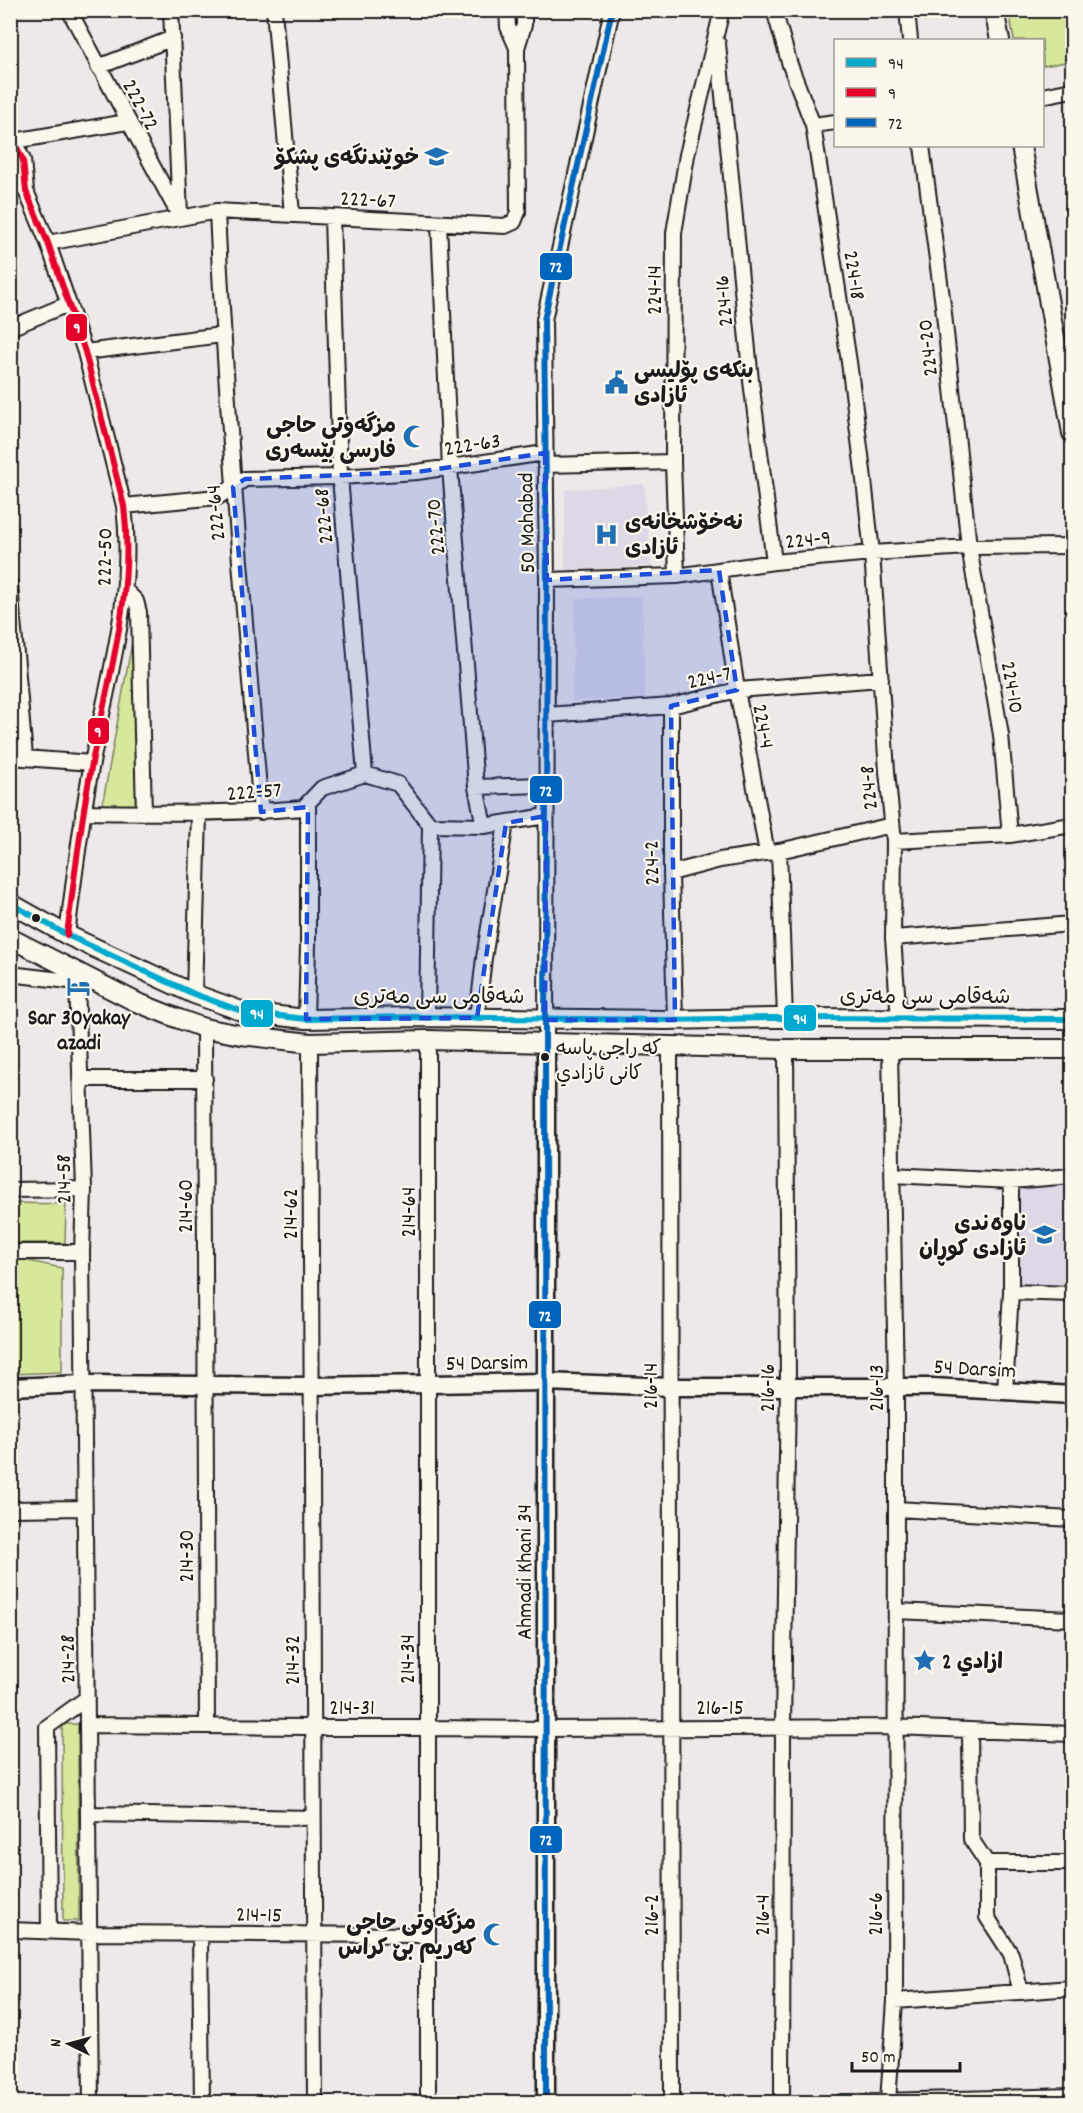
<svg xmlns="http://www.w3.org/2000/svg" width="1083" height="2113" viewBox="0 0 1083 2113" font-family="Dekko,'Playpen Sans Arabic',sans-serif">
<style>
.built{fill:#ded7e6}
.green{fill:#d7e79b;stroke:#7a825c;stroke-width:1.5}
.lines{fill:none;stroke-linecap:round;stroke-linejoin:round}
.minor-casing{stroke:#1c1c1c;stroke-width:18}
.tertiary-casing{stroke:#1c1c1c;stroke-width:21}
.secondary-casing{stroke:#1c1c1c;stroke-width:22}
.minor{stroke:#fbf7ec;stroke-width:14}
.tertiary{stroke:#fbf7ec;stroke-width:16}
.secondary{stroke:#fbf7ec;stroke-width:18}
.bus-1-casing{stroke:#fbf7ec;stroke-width:10}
.bus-2-casing{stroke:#fbf7ec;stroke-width:10}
.bus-3-casing{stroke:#fbf7ec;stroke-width:10}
.bus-1{stroke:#00a9ce;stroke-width:6}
.bus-2{stroke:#e4002b;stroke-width:6}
.bus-3{stroke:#0065bd;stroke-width:6}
.marked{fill:#1d4ed8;fill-opacity:0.2;stroke:#1d4ed8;stroke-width:4.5;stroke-dasharray:12 8;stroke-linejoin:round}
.bus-dot{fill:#1c1c1c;stroke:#fbf7ec;stroke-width:2}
.labels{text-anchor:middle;stroke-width:4.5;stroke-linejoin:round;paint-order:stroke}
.bus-label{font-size:20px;fill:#1c1c1c;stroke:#fbf7ec;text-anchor:start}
.street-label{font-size:22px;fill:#1c1c1c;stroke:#fbf7ec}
.poi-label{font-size:22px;font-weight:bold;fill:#1c1c1c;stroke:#fbf7ec;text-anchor:end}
.line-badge{stroke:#fbf7ec;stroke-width:2}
.badge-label{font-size:16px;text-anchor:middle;font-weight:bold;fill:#fff}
</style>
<rect width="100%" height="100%" fill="#eee8e9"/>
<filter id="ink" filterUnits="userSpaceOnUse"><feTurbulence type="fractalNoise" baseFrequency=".0167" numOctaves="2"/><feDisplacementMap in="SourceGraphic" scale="12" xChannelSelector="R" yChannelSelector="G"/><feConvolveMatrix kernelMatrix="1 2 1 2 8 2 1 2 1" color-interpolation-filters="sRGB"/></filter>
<g filter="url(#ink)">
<path class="built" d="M644,484L651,566L565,570V490Z
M642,596L645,698L572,701L575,599Z
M1072,1181V1286L1015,1284L1016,1185Z"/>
<path class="green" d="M1009,11H1072V61L1043,66L1042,40H1014Z
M140,598L149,805L102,807Z
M11,1203L66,1204L65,1243H11Z
M10,1257L62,1268V1372L11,1374Z
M62,1724H78L79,1921H63Z"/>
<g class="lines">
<defs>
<path id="minor" d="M69,10L180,217
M171,10L180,215
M274,10L292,214
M507,10L508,27L517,48
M774,10L790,65L813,125L849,362L863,471L872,553L887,771L894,841L893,938L899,1019
M907,10L910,40
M718,44L751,381L774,562
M98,67L173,38
M1042,96L1072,90
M813,125L836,122
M10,133L23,160L26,191L48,243L85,352L124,506C135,593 108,678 92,763C81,820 74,878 67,935
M14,141L127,122
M922,146L943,305L969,547L1001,735L1010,835
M10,176L26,191
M217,211C226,412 244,611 261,812
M332,217L340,477L365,774
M439,223L450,468L476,787L484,826
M48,243L217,211L505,226L514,222L518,212L517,48L524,25V10
M10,328L68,304
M85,352L222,335
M545,465L673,462
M124,506L218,497L245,479L340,477L417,472L545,453
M719,570L737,690L767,853
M677,576L673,462L674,233L687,155L722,10
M547,580L677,576L774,562L872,553L969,547L1072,546
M10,585L25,757
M125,590L136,601L139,612L144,813
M671,706V873L675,1020
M547,715L671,706L737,690L881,679
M10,757L92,763
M476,787L546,785
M83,812C157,813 230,814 303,808L322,788L365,774L398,784L430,825
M430,825L484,826L546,816
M894,841L1010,835L1072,825
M779,851L785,1018
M671,873L720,860L779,851L892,825
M893,938L1072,924
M10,974L77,982
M79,974L77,982L84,1189L82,1252L91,2102
M194,994L199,814
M427,1017L430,825
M477,1018L484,958L506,823
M306,1019L308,946V803
M204,1028L207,1726
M428,1040V2102
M546,1042L547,580L544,320L612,10
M310,1043L315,2102
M670,1046L672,2102
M80,1079H205
M892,1175L1011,1181L1072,1176
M10,1190L84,1189
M10,1252H82
M1011,1292L1072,1294
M1005,1391L1011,1292V1181
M10,1509L85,1508
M896,1509L1072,1519
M896,1611L1072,1619
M88,1725L545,1729L895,1727L1072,1734
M970,1730L971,1839L987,1863V1917L1011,1954L1021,1992
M88,1814L313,1818
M987,1863H1072
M10,1930L90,1933L428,1935
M49,1931L47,1727L87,1698
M200,1933L202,2102
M895,2001L1072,1988
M888,2101L895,2001L896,1509V1387L890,1048
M782,2102L783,1727L788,1387L786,1049
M842,2102L1072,2096"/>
<path id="tertiary" d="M546,1042V2102
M10,1387L84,1384L311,1386L546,1382L670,1387H933L1072,1395"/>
<path id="secondary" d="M994,10L1000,40
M1021,146L1072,433
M10,903L67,935L194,994L244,1012L306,1019L417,1017L665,1020L773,1018L1072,1019
M10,938L136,1002L179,1019L204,1028L241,1035L310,1043L428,1040L786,1049H1072"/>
</defs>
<use href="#minor" class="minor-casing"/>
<use href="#tertiary" class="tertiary-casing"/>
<use href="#secondary" class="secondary-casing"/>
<use href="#minor" class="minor"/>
<use href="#tertiary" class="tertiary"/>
<use href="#secondary" class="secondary"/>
<defs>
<path id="bus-1" d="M10,903L67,935L194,994L244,1012L306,1019L417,1017L665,1020L773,1018L1072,1019"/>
<path id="bus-2" d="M10,133L23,160L26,191L48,243L85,352L124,506C135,593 108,678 92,763C81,820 74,878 67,935"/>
<path id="bus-3" d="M546,2102L545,1020L547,580L544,320L612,10"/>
</defs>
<use href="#bus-1" class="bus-1-casing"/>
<use href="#bus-2" class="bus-2-casing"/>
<use href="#bus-3" class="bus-3-casing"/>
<use href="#bus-1" class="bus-1"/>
<use href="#bus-2" class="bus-2"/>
<use href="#bus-3" class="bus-3"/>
</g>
</g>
<path class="marked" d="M545,453L547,580L719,570L737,690L671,706L675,1020H545L546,816L506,823L477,1018L306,1019L308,807L261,812L233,487L245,479L417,472Z"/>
<defs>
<symbol id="school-bare" viewBox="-9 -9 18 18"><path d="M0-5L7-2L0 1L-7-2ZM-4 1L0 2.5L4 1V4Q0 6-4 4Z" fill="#1f6fb2" stroke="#fbf7ec" stroke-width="2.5" paint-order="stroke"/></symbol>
<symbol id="civic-bare" viewBox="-9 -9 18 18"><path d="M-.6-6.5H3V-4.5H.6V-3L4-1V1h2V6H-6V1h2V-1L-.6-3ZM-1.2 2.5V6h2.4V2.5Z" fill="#1f6fb2" stroke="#fbf7ec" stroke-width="2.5" paint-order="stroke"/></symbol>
<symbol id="mosque-bare" viewBox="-9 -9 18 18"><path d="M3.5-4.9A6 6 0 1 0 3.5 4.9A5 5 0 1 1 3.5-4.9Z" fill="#1f6fb2" stroke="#fbf7ec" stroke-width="2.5" paint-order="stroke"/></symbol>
<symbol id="hospital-bare" viewBox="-9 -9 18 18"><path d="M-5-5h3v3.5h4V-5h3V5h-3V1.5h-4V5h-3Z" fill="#1f6fb2" stroke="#fbf7ec" stroke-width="2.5" paint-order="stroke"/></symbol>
<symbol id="hotel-bare" viewBox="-9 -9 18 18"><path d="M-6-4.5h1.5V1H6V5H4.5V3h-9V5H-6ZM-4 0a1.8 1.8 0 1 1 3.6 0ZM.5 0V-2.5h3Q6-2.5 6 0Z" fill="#1f6fb2" stroke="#fbf7ec" stroke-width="2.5" paint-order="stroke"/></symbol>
<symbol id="sight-bare" viewBox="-9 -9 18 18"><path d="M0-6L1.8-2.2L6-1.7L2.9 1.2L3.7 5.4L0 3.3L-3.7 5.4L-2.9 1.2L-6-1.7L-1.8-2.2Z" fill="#1f6fb2" stroke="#fbf7ec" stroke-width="2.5" paint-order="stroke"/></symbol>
</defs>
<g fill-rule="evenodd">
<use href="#school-bare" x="420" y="140" width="33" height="33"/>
<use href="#civic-bare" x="600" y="366" width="33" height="33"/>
<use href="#mosque-bare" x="398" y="420" width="33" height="33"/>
<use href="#hospital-bare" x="590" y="518" width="33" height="33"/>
<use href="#hotel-bare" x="62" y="970" width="33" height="33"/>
<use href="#school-bare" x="1028" y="1218" width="33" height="33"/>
<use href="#sight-bare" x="908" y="1644" width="33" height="33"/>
<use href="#mosque-bare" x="478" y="1918" width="33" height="33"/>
</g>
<g class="bus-dot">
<circle cx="36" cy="918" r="5"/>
<circle cx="545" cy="1057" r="5"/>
</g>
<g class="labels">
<g class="bus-label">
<text x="556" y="1054">كه راجى پاسه<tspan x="556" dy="25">كانى ئازادي</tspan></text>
</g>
<g class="street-label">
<text transform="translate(142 104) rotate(62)" y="8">222-72</text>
<text transform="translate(368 198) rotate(3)" y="8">222-67</text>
<text transform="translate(856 275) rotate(81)" y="8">224-18</text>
<text transform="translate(653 290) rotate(-90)" y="8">224-14</text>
<text transform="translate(722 301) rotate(-95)" y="8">224-16</text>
<text transform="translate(926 348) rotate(-96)" y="8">224-20</text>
<text transform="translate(472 443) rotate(-9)" y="8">222-63</text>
<text transform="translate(214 513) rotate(-95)" y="8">222-64</text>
<text transform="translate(322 516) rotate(-95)" y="8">222-68</text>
<text transform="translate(525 523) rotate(-91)" y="8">50 Mahabad</text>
<text transform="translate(434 527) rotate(-95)" y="8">222-70</text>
<text transform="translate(808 538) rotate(-5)" y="8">224-9</text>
<text transform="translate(103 557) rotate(-89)" y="8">222-50</text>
<text transform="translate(709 676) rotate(-12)" y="8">224-7</text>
<text transform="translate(1014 687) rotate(80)" y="8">224-10</text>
<text transform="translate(765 726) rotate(80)" y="8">224-4</text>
<text transform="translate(867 788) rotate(-95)" y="8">224-8</text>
<text transform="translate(254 790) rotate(-4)" y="8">222-57</text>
<text transform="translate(650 863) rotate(-91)" y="8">224-2</text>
<text x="439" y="1003">شەقامی سی مەتری</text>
<text x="925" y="1003">شەقامی سی مەتری</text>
<text transform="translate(62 1179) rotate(-91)" y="8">214-58</text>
<text transform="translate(184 1206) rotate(-90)" y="8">214-60</text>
<text transform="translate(407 1212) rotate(-90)" y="8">214-64</text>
<text transform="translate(289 1214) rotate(-90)" y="8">214-62</text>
<text transform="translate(487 1361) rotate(-1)" y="8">54 Darsim</text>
<text transform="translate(975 1367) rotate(3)" y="8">54 Darsim</text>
<text transform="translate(649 1386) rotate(-90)" y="8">216-14</text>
<text transform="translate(766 1388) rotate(-90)" y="8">216-16</text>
<text transform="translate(875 1388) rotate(-90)" y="8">216-13</text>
<text transform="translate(185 1556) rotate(-90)" y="8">214-30</text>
<text transform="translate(523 1572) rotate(-90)" y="8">Ahmadi Khani 34</text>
<text transform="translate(66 1659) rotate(-91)" y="8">214-28</text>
<text transform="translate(406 1659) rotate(-90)" y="8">214-34</text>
<text transform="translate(291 1660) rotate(-90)" y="8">214-32</text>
<text x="352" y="1714">214-31</text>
<text x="720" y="1714">216-15</text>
<text transform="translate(259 1913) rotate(1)" y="8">214-15</text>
<text transform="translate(874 1914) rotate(-90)" y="8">216-6</text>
<text transform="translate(650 1915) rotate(-90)" y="8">216-2</text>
<text transform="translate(761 1915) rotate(-90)" y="8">216-4</text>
</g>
<g class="poi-label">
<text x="419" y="164">خوێندنگەی پشکۆ</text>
<text x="634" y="377" text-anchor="start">بنکەی پۆلیسی<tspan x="634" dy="25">ئازادی</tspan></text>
<text x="396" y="432">مزگەوتی حاجی<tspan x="396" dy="25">فارسی بێسەری</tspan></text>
<text x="625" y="529" text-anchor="start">نەخۆشخانەی<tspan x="625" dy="25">ئازادی</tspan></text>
<text x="79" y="1024" text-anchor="middle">Sar 30yakay<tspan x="79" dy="25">azadi</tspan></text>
<text x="1026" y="1230">ناوەندی<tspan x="1026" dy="25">ئازادی کوڕان</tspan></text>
<text x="942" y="1668" text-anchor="start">ازادي 2</text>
<text x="476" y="1929">مزگەوتی حاجی<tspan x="476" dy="25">کەریم بێ کراس</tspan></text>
</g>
</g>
<g class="line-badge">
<rect x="539" y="252" width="34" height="29" rx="6" fill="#0065bd"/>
<rect x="65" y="313" width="23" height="29" rx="6" fill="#e4002b"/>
<rect x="87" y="717" width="23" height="28" rx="6" fill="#e4002b"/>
<rect x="529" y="775" width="34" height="29" rx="6" fill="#0065bd"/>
<rect x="240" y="999" width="34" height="29" rx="6" fill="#00a9ce"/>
<rect x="783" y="1004" width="34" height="28" rx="6" fill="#00a9ce"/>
<rect x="528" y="1300" width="34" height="29" rx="6" fill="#0065bd"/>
<rect x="529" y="1825" width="34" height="29" rx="6" fill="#0065bd"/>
</g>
<g class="badge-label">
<text x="556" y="272">72</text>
<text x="77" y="333">9</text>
<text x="98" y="737">9</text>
<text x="546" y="796">72</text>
<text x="257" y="1019">94</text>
<text x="800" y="1024">94</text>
<text x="545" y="1321">72</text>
<text x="546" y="1845">72</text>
</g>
<rect width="1083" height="2113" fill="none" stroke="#fbf7ec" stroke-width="36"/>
<rect x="18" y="18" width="1047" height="2077" fill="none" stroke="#1c1c1c" stroke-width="2" filter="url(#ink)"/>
<rect x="834" y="39" width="210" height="108" fill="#fbf7ec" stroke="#a29f99" stroke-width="1.5"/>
<rect x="846" y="58" width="30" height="9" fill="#00a9ce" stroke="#a29f99" stroke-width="1.5"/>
<text x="888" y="69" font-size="18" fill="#1c1c1c">94</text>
<rect x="846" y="88" width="30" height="9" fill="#e4002b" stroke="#a29f99" stroke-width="1.5"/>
<text x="888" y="99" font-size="18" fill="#1c1c1c">9</text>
<rect x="846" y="118" width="30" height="9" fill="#0065bd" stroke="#a29f99" stroke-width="1.5"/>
<text x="888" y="129" font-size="18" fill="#1c1c1c">72</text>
<g transform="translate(69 2044) rotate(275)" stroke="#fbf7ec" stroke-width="4.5" paint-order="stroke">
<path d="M0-4.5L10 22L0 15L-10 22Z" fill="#1c1c1c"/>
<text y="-9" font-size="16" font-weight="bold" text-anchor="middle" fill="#1c1c1c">N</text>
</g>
<path d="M852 2062v9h108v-9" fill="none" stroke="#1c1c1c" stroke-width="3"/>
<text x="861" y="2062" font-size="18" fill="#1c1c1c" stroke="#fbf7ec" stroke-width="4.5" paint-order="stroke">50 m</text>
</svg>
